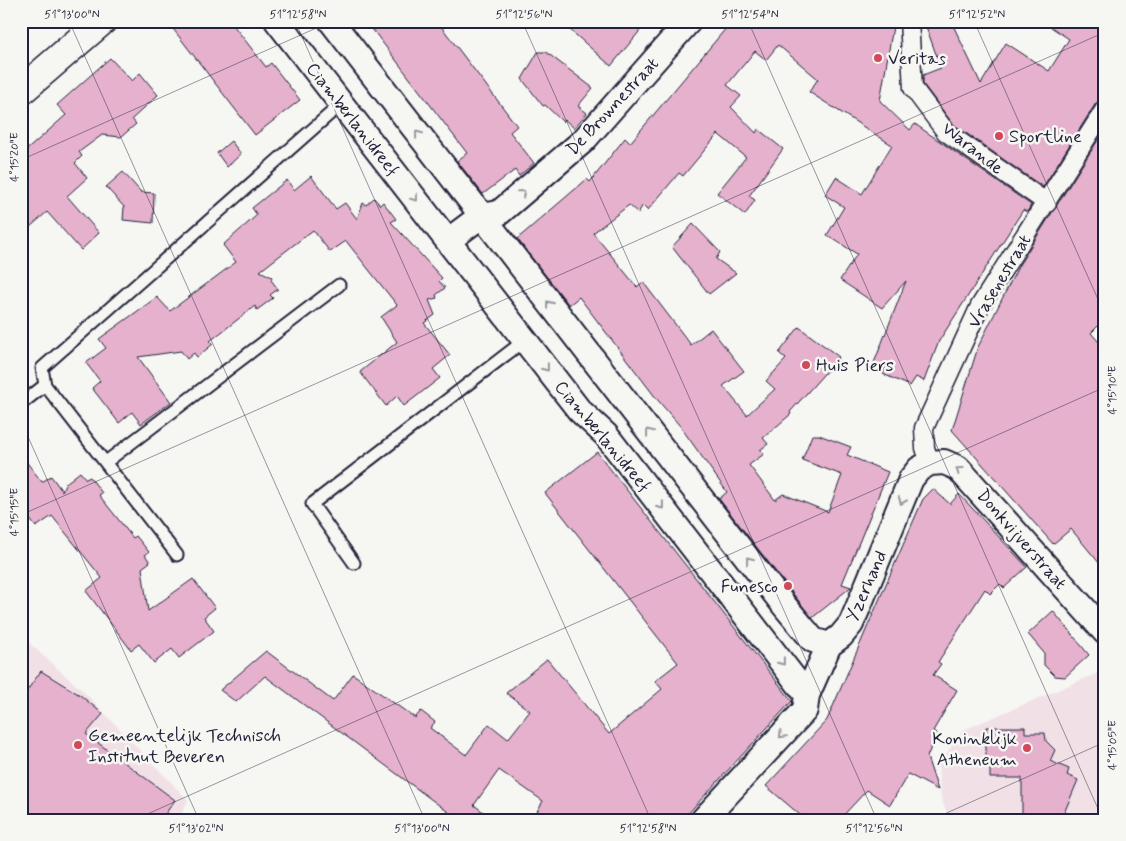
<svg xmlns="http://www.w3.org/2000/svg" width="1126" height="841" viewBox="0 0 1126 841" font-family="Mynerve,sans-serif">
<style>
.built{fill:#f1e1e7}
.building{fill:#e5b1cd;stroke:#22223b}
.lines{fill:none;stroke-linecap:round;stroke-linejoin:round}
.service-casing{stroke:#22223b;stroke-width:15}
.pedestrian-casing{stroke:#22223b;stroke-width:21}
.minor-casing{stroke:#22223b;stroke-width:28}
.tertiary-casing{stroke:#22223b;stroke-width:31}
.service{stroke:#f6f6f2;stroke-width:11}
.pedestrian{stroke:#f6f6f2;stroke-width:18}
.minor{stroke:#f6f6f2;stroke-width:24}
.tertiary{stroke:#f6f6f2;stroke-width:28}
.oneway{stroke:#9797a0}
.ticks{fill:none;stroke:#22223b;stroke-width:1;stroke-opacity:0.45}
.poi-dot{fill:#d1495b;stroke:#f6f6f2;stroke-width:2}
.labels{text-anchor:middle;stroke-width:5;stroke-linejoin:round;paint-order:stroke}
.poi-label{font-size:18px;fill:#22223b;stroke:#f6f6f2;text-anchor:start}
.street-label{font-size:18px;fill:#22223b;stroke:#f6f6f2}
.neatline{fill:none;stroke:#22223b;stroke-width:2}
.ticks-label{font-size:12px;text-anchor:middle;fill:#22223b}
</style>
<rect width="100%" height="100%" fill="#f6f6f2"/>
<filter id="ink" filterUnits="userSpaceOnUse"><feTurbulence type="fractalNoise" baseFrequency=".02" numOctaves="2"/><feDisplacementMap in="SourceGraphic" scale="10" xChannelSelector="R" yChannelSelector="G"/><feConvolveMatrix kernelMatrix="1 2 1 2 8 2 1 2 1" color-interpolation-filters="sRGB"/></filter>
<g filter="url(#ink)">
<path class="built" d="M21,636L82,690L188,800L179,820H21Z
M1105,670V820H950L941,798L938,765L963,730Z"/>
<path class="building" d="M167,21H230L266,67L271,63L300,100L255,135Z
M366,21H437L517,126L510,132L534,163L519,176L515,170L483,194L457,161L467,153Z
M560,21H648L611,66Z
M732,21H894L880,101L910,130L915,124L1031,205L1027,212L1023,210L939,341L924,381L916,377L910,386L883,374L885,368L874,363L906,281L882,308L840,280L857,254L827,235L844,207L825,195L836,177L862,194L892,145L809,92L818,79L778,45L766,60L755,51L727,85L741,96L731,107L756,133L758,129L783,149L749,196L755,200L745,215L717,193L746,157L718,134L683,176L679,173L648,210L643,205L638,213L629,205L593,233L637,287L643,282L691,345L711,329L744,371L723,386L747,415L775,389L766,381L786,359L779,353L799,327L839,357L790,412L791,414L763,438L768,444L760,450L764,454L749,465L775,500L783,494L828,512L842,475L802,460L812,435H819L851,447L847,455L888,472L842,584L851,587L812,618L719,499L727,492L680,426L656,398L579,297L569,305L517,239L587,179L590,182L625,138L630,143Z
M924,21H951L981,84L1006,43L1049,71L1069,39L1042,21H1105V98L1096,103L1043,187L953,124L923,84V75L941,68Z
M538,52H546L593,88L578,106L587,113L574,128L565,120L563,122L545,105L543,106L522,79Z
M110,58L132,81L140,73L158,95L132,119L136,124L121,137L102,135L79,152L82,156L75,163L87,178L67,196L99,233L81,250L47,212L21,235V155L66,115L57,105Z
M1105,129V319L1091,333L1105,349V570L1071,529L1053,544L952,430L978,347L1019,265Z
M231,141L241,154L227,167L217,153Z
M123,172L141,192L154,193L153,223L123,220L124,207L106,187Z
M311,176L336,209L345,203L357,219L363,203L366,205L374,198L380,205L383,202L396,219L391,222L442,278L439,281L445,288L436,295L437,298L429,300L435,315L424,323L450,355L433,369L440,378L404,406L397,396L386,406L360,372L397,342L381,317L397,305L346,241L330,252L313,230L260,271L272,277L271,280L278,289L270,295L273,298L257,310L255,306L210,341L213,344L197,357L194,353L187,359L181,351L138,357L171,402L141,424L132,412L119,423L92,388L100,381L86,363L106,348L99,339L157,297L170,311L236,262L223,245L257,215L252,208L287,180L294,190Z
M693,224L720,252L716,259L736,273L709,294L672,247Z
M597,452L792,701L682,820H532L543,801L499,770L474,805L494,820H459L265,676L236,702L220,690L266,651L333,701L353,674L415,718L421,711L435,722L430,728L466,755L489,724L508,739L530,711L506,693L547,659L609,734L662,689L655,681L678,663L545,493Z
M21,455L42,482L51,476L62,491L66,483L80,472L86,479L90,477L102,493L99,495L133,538L136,536L149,552L145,555L150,562L142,568L148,611L193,579L215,608L204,617L214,631L179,658L172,649L154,663L139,644L131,650L86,591L102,578L52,516L36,527L21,508Z
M933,489L950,504L959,494L1027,567L1004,588L1000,584L990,594L985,589L938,662L941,664L933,675L957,690L933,731L937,733L927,757L938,790L908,774L890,805L867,790L839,820H806L766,786L827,720L923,499Z
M1053,611L1089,655L1065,677L1055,676L1044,665V653L1028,634Z
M41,671L80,695L103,714L86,734L175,800L161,820H21V699Z
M986,727H1025V733H1045L1046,741L1055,750L1050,761L1069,769L1067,775L1078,780L1061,820H1022V778H990V761H986Z"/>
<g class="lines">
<defs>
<path id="service" d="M21,404L45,385
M106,462L339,285
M177,555L45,385L42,368L340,105
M354,563L312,504L525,340"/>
<path id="pedestrian" d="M909,21L913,88L946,132L1047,203
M930,463L925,448L924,428L980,306L1105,109"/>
<path id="minor" d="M277,21L579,410L606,435L807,695
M331,21L783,604L813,640L829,645
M449,240L481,216L499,213L583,141L689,21
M703,820L805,710L807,695L829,645L841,636L851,624L857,610L911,479L919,469L930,463L944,462L958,468L1105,632"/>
<path id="tertiary" d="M21,91L102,21"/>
</defs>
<use href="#service" class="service-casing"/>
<use href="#pedestrian" class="pedestrian-casing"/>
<use href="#minor" class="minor-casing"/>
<use href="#tertiary" class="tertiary-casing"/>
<use href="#service" class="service"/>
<use href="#pedestrian" class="pedestrian"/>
<use href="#minor" class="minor"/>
<use href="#tertiary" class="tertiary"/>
</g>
<defs><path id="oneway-chevron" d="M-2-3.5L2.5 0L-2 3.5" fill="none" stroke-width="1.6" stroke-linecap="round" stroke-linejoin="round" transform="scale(1.25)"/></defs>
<g class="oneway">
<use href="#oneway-chevron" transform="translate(418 134) rotate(-128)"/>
<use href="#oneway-chevron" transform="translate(522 193) rotate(-41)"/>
<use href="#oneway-chevron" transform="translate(415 198) rotate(51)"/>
<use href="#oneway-chevron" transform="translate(549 304) rotate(-128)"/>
<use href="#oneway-chevron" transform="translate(546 368) rotate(52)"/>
<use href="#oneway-chevron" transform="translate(649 432) rotate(-128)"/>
<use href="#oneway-chevron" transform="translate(959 470) rotate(-144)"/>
<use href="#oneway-chevron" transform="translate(902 501) rotate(112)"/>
<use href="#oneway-chevron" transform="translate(661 506) rotate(52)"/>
<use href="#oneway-chevron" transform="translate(749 560) rotate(-128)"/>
<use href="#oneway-chevron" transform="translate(782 662) rotate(52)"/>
<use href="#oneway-chevron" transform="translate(782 735) rotate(133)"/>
</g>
</g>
<path class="ticks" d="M69,21L425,820M295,21L651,820M522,21L877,820M748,21L1103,820M974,21L1105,315M21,160L332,21M21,421L199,820M21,515L1105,32M134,820L1105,387M931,820L1105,742"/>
<g class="poi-dot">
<circle cx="878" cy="58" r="5"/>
<circle cx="999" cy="136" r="5"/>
<circle cx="806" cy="365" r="5"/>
<circle cx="788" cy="586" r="5"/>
<circle cx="78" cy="745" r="5"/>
<circle cx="1027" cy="748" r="5"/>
</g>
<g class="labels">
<g class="poi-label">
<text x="888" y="64">Veritas</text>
<text x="1009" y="142">Sportline</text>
<text x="816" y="371">Huis Piers</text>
<text x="778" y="592" text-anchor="end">Funesco</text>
<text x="88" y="741">Gemeentelijk Technisch<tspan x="88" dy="21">Instituut Beveren</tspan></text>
<text x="1017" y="744" text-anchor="end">Koninklijk<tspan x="1017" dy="21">Atheneum</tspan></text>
</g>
<g class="street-label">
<text transform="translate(612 106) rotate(-47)" y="6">De Brownestraat</text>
<text transform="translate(353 119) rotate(52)" y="6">Ciamberlanidreef</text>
<text transform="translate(973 148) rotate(38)" y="6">Warande</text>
<text transform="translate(999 281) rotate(-59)" y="6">Vrasenestraat</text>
<text transform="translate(603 436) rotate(50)" y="6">Ciamberlanidreef</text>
<text transform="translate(1022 539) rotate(49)" y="6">Donkvijverstraat</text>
<text transform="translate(866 586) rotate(-66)" y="6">Yzerhand</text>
</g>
</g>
<rect width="1126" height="841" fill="none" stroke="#f6f6f2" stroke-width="55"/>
<rect x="28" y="28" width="1070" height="786" class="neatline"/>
<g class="ticks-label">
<text x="72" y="18">51°13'00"N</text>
<text x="298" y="18">51°12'58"N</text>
<text x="524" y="18">51°12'56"N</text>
<text x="750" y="18">51°12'54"N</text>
<text x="977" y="18">51°12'52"N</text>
<text transform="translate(14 157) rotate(-90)" y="4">4°15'20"E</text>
<text transform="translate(1112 390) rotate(-90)" y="4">4°15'10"E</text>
<text transform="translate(14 512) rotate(-90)" y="4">4°15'15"E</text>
<text transform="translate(1112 745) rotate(-90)" y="4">4°15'05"E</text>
<text x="196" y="832">51°13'02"N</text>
<text x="422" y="832">51°13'00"N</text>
<text x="648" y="832">51°12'58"N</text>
<text x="874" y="832">51°12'56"N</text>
</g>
</svg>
